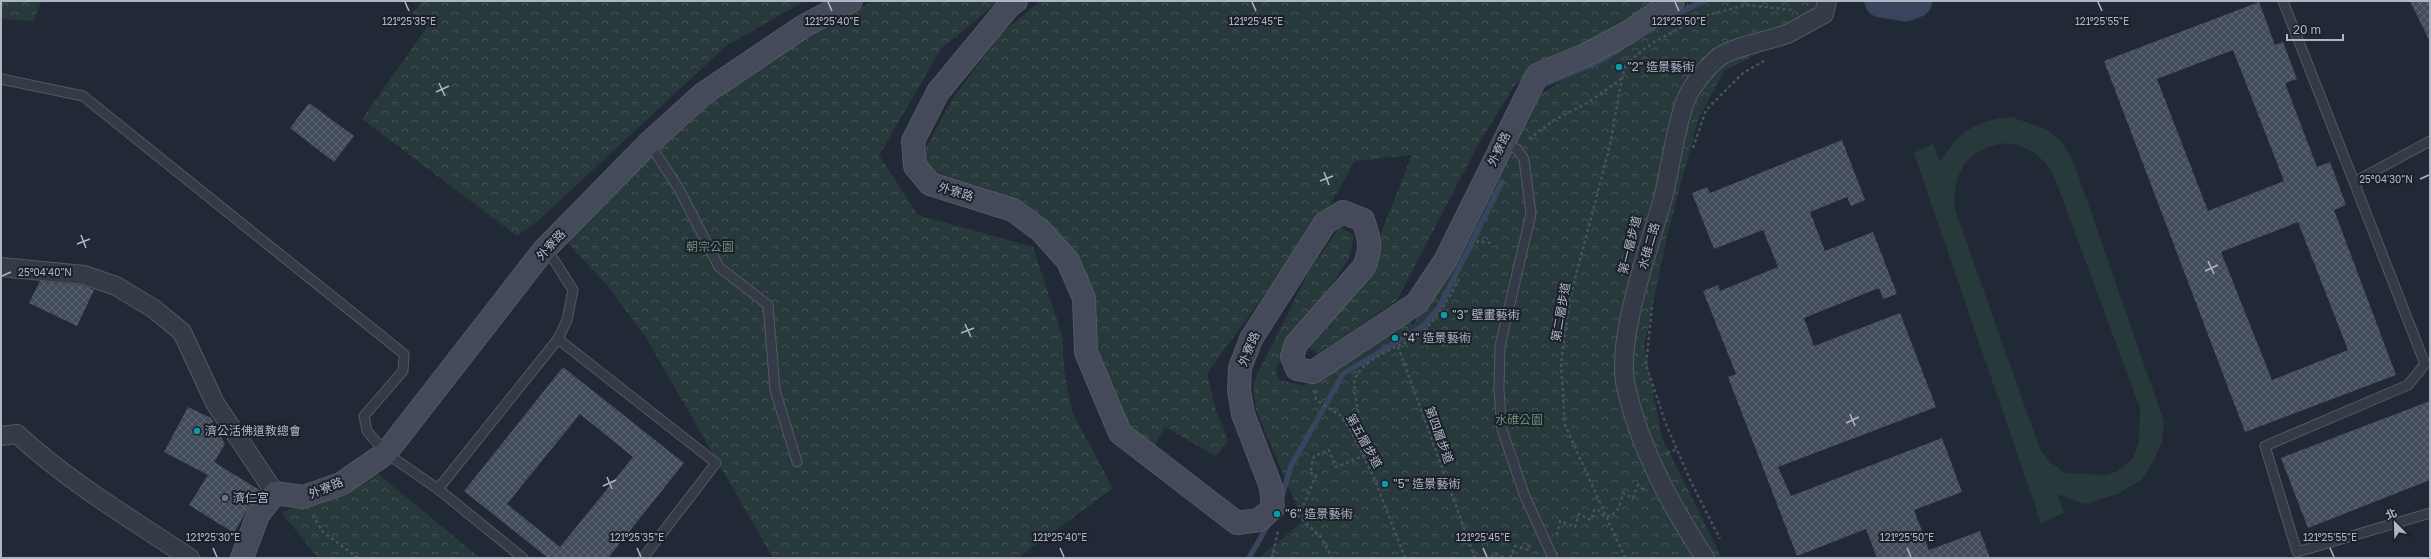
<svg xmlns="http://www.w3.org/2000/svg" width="2431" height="559" viewBox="0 0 2431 559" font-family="'Golos Text','Noto Sans TC',sans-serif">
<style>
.forest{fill:url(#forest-crowns)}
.garden{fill:#28393b;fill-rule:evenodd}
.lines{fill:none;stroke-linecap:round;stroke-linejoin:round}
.stream{stroke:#39455e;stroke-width:5.5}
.river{stroke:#39455e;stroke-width:33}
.building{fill:url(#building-cross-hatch);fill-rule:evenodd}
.lane-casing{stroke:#535964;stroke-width:11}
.street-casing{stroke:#535964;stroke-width:20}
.secondary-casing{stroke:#535964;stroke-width:24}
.path{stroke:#455458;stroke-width:2.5;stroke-dasharray:3 3;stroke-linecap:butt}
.lane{stroke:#353b46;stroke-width:9}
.street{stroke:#353b46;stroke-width:18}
.secondary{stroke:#444a59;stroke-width:22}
.ticks{fill:none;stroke:#b0b6c3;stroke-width:1.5}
.culture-dot{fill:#0f9aa8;stroke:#1b202b;stroke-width:1.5}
.worship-dot{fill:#6b7280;stroke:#1b202b;stroke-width:1.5}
.labels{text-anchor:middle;stroke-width:4;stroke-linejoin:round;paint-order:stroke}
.poi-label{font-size:12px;fill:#b0b6c3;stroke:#1b202b;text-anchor:start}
.street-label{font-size:12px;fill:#b0b6c3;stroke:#1b202b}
.park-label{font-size:12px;fill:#699176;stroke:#1b202b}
.ticks-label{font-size:10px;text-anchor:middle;fill:#b0b6c3;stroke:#1b202b;stroke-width:4;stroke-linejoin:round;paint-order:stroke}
</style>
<defs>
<pattern id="forest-crowns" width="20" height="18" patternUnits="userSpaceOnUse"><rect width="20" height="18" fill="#28393b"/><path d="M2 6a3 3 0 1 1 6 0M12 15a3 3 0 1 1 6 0" fill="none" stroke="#455356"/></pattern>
<pattern id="building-cross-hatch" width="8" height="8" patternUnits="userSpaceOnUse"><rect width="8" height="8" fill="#434c5a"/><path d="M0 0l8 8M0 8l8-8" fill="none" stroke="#5c6470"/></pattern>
</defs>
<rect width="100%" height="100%" fill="#222936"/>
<path class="forest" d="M1,1H41L34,21L1,19Z
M422,1H805L726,46L539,220L517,236L362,119L429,24L412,14Z
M872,1H999L941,49L879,155L918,215L1033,247L1062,335L1064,369L1072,412L1113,488L1018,558H773L647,339L608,286L567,242C610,198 652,153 699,113C752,68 813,35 872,1Z
M1040,1H1680L1634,16L1515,85L1479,143L1397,300L1318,354L1306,345L1379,238L1412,155L1355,161L1328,208L1207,373L1215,407L1228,441L1216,456L1165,427L1148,456L1101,383L1084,279L1034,221L941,195L918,162L953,98L1003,32Z
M1702,1H1825L1832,15L1724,71L1698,120L1668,232L1644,346L1662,438L1722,558H1259L1303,521L1256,410L1253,383L1309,271L1340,227L1354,235L1349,258L1275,369L1279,380L1304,386L1406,322L1414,324L1484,182L1536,97L1685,4Z
M372,469L480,558H318L282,513Z"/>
<path class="garden" d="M2011,117L2046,129L2061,141L2074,163L2164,422L2162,443L2152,463L2142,479L2120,493L2085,504L2057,494L2064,513L2041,523L1914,153L1933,144L1940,162C1958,132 1976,120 2011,117ZM2008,143C2033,149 2041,155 2054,176L2140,408L2139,442L2133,458L2116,472L2106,475L2065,473L2050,462L2040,449L1955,210C1952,171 1968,147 2008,143Z"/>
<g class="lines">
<path class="stream" d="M1654,27L1702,1
M1541,89L1543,85L1600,61L1622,48
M1282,496L1291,466L1343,374L1423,326L1440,306L1502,182
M1249,558L1269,523"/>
<path class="river" d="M1881,1L1906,5L1916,1"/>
</g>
<path class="building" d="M2410,1H2430V42Z
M2259,2L2275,45L2283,42L2297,79L2285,83L2317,167L2330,162L2346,205L2334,210L2396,375L2245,432L2104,61ZM2233,50L2284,181L2208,211L2157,79ZM2298,222L2348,350L2272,380L2221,252Z
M309,103L354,136L334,162L290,128Z
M1842,140L1865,200L1851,206L1847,197L1810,212L1825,251L1873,232L1897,294L1883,299L1879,288L1804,318L1814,346L1900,313L1936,407L1778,467L1791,496L1942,438L1962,492L1914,510L1929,550L1980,531L1990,558H1877L1866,529L1797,556L1728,377L1736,374L1703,291L1718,285L1720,291L1778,267L1763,230L1714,249L1692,193L1707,187L1710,193Z
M40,281L82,285L94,290L77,326L29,303Z
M563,367L684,463L608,558H548L464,491ZM580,414L633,457L560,547L507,504Z
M2430,401V480L2308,528L2281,458Z
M188,407L211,418L225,444L214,462L261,491L248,508L234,533L189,505L208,475L164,452Z"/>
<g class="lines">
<defs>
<path id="lane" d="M2283,1L2354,182
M1,79L83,96L404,354L403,371L364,416L367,431L386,453L438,489
M2430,141L2354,182L2425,364L2408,385L2265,446L2297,552L2430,513
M649,143L679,189L719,267L768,305L775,390L797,462
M1503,144L1517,149L1524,159L1531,214L1500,346L1499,390L1502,429L1524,494L1553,558
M558,339L716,463L643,558
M523,558L438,489L558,339L567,320L573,290L554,260L543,251"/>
<path id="street" d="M1,267L84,275L116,286L154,309L182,332L215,403L275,493
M1,436L17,434C69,482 131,519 190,558
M1705,558C1670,504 1640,449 1626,387C1615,339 1650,246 1663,198C1671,167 1674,133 1685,102C1691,86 1705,69 1718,58C1732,46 1771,41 1789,33C1801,27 1812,20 1824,14L1827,1"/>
<path id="secondary" d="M1016,1L1009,6L938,92L913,141L915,166L930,184L1013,210L1041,231L1068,261L1084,298L1086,352L1120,433L1237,523L1259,520L1273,508L1271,487L1243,414L1239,390L1240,368L1251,339L1325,223L1343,212L1363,220C1370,240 1372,247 1364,267L1296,344L1292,357L1297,369L1313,372L1417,303L1445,261L1537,75L1585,55L1629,32L1673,1
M242,558L258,515L275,493L303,497L341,484L386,453L543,251L649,143L703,94L804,26L851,1"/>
</defs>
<use href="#lane" class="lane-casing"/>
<use href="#street" class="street-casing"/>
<use href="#secondary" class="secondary-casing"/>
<path class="path" d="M1629,61L1654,42L1700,17L1746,5L1793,10
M1529,139L1554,120L1589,102L1621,79
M1693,148L1706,110L1743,73L1764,61
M1477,243L1478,241L1491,243
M1652,307L1646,365L1666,424L1691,482L1720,539
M1396,341L1475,558
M1315,391L1316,400L1340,415L1351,431L1375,480L1405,558
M1667,453L1677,449
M1293,511L1321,537L1332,558
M1293,512L1304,504L1316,475L1310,473L1314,456L1329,450L1336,467L1368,454C1365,440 1351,390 1355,379C1364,357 1396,349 1415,337C1435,324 1448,300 1459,279
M313,515L322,531L358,558
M1557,535L1560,521L1575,527L1579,514L1591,520L1594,510L1597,509L1604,516H1611L1619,508L1623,493L1633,498L1638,485L1644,490
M1272,558L1278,531
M1491,558L1494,554L1506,558
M1510,558L1515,546L1529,550L1530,543
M1625,558L1565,425L1561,364L1570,298L1610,145L1622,78L1628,56"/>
<use href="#lane" class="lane"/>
<use href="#street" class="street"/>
<use href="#secondary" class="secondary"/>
</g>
<path class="ticks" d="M405,2L409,11M828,2L832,11M1252,2L1256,11M1675,2L1679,11M2098,2L2102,11M439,83L445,96M436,92L449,86M1324,172L1329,185M2420,179L2429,175M1320,181L1333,176M81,235L86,248M77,244L90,239M2208,261L2214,274M2205,271L2218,265M2,276L11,272M965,324L971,337M961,333L974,328M1850,414L1855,426M1846,423L1859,417M607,477L612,489M603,486L616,480M213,548L217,557M637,548L641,557M1060,548L1064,557M1483,548L1487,557M1907,548L1911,557M2330,548L2334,557"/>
<g class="culture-dot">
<circle cx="1619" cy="67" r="4"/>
<circle cx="1444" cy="315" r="4"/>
<circle cx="1395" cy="338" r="4"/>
<circle cx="197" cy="431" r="4"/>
<circle cx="1385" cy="484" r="4"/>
<circle cx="1277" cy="514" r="4"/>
</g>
<circle class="worship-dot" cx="225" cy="498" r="4"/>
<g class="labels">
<g class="poi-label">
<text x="1627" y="71">"2" 造景藝術</text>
<text x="1452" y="319">"3" 壁畫藝術</text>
<text x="1403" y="342">"4" 造景藝術</text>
<text x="205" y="435">濟公活佛道教總會</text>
<text x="1393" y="488">"5" 造景藝術</text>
<text x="233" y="502">濟仁宮</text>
<text x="1285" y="518">"6" 造景藝術</text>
</g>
<g class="street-label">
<text transform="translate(1499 149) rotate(-64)" y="4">外寮路</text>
<text transform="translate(956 192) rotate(17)" y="4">外寮路</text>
<text transform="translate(551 245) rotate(-47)" y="4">外寮路</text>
<text transform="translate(1630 245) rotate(-76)" y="4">第一層步道</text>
<text transform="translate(1649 246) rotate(-74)" y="4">水碓二路</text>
<text transform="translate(1561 312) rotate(-80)" y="4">第二層步道</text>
<text transform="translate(1249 349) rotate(-67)" y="4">外寮路</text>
<text transform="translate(1439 435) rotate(70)" y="4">第四層步道</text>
<text transform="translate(1364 441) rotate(61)" y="4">第五層步道</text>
<text transform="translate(326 488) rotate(-22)" y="4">外寮路</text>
</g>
<g class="park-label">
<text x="710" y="251">朝宗公園</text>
<text x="1519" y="424">水碓公園</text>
</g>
</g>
<g class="ticks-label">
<text x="409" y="25">121°25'35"E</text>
<text x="832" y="25">121°25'40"E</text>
<text x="1256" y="25">121°25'45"E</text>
<text x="1679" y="25">121°25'50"E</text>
<text x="2102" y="25">121°25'55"E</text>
<text x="2386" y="183">25°04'30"N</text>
<text x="45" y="276">25°04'40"N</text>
<text x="213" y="541">121°25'30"E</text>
<text x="637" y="541">121°25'35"E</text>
<text x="1060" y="541">121°25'40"E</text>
<text x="1483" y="541">121°25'45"E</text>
<text x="1907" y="541">121°25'50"E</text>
<text x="2330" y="541">121°25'55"E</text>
</g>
<rect width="2431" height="559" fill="none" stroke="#b0b6c3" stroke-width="4"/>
<g transform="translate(2395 523) rotate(337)" stroke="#1b202b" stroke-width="3" paint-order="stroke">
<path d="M0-3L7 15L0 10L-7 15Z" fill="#b0b6c3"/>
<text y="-6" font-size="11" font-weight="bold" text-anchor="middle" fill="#b0b6c3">北</text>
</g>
<path d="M2287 34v6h56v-6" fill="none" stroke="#b0b6c3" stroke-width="2"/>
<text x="2293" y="34" font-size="12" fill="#b0b6c3" stroke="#1b202b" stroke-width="3" paint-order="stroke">20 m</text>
</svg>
